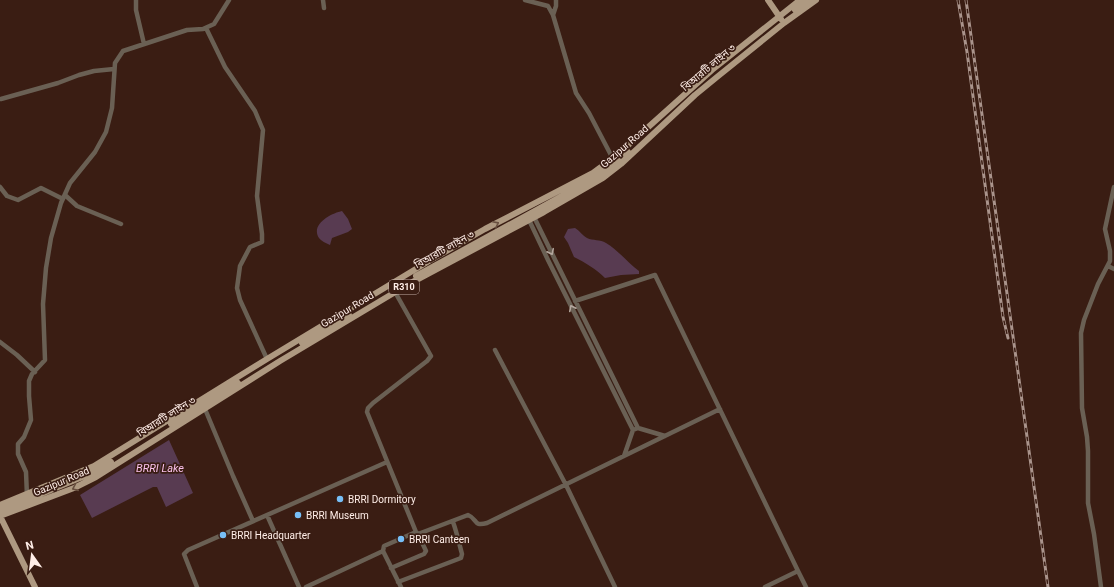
<svg xmlns="http://www.w3.org/2000/svg" width="1114" height="587" viewBox="0 0 1114 587" font-family="Roboto,'Noto Sans Bengali',sans-serif">
<style>
.water{fill:#583b51}
.lines{fill:none;stroke-linecap:round;stroke-linejoin:round}
.minor{stroke:#6a6054;stroke-width:4.5}
.major{stroke:#ae9981;stroke-width:6}
.rail-casing{stroke:#aa948c;stroke-width:3}
.rail{stroke:#3a1d13;stroke-width:1.5;stroke-dasharray:4.5;stroke-linecap:butt}
.oneway{stroke:#684f3f}
.oneway2{stroke:#b4a79e}
.poi-dot{fill:#77bff7;stroke:#3a1d13;stroke-width:1.5}
.labels{text-anchor:middle;stroke-width:3.5;stroke-linejoin:round;paint-order:stroke}
.shield{fill:#3a1d13;stroke:#c4afa8;stroke-width:1}
.shield-label{font-size:9px;font-weight:bold;fill:#ffeee8}
.street-label{font-size:10px;fill:#ffeee8;stroke:#3a1d13}
.poi-label{font-size:10px;fill:#ffeee8;stroke:#3a1d13;text-anchor:start}
.water-label{font-size:11px;font-style:italic;fill:#f9c0ea;stroke:#3a1d13}
</style>
<rect width="100%" height="100%" fill="#3a1d13"/>
<path class="water" d="M342,211L348,219L352,229L348,232L332,238L330,245C326,243 321,241 319,238C310,224 332,213 342,211Z
M575,228C580,231 583,236 587,238C593,241 600,239 606,243C618,250 627,262 639,271V274L621,275L605,278C596,269 586,263 574,257L568,243L564,237L568,229Z
M169,440L193,493L166,507L157,487H153L92,518L80,495Z"/>
<g class="lines">
<path class="minor" d="M136,0V10L144,44
M323,0L324,8
M525,0L548,6L553,15
M556,0V6L553,15L576,93L589,113L613,159
M206,28L225,67L255,111L263,130L257,196L262,234V242L250,247L240,266L237,288L240,300L267,359
M1,99L58,83L79,75L94,71L114,69
M0,187L7,196L18,200L41,188L63,199
M65,195L77,206L121,224
M534,217L638,428
M529,220L548,260L633,430
M1108,266L1114,269
M395,292L431,356L427,361L373,403L368,408L367,412L416,532L384,546L383,551L401,587
M575,301L655,275L798,571
M0,342L17,355L35,372
M495,350L566,485L615,587
M205,409L233,476L253,521
M624,456L633,430L638,428L665,436
M27,496L26,472L18,454V444L24,437L31,420L29,396V381L32,374L45,360L43,304L46,268L51,238L61,203L70,183L95,152L106,132L112,108L115,63L123,51L187,30L203,29L214,24L229,0
M267,515L299,587
M416,532L418,534L468,515C478,519 473,527 487,523L720,409
M391,568L424,554L426,551L418,534
M398,582L461,558L462,554C459,543 457,533 453,522
M197,587L184,554L188,550L387,462
M306,587L383,551
M765,587L798,571L806,587
M1101,587L1094,534L1088,503V451L1087,437L1082,408L1081,333L1084,320L1098,284L1110,261V251L1105,229L1114,187"/>
<path class="major" d="M768,0L781,19
M795,10L808,0
M416,276L593,179L618,162L628,152
M302,343L349,315
M171,424L238,383
M0,505L94,466L267,359L429,261L485,229L593,173L616,156L712,70L800,0
M0,511L92,473L111,462
M0,516L74,488L96,477L280,361L407,285L544,212L603,178L621,164L695,95L717,77L784,23L816,0
M0,516L35,587"/>
<defs>
<path id="rail" d="M958,0L967,52L1003,317L1008,338
M966,0L1048,587"/>
</defs>
<use href="#rail" class="rail-casing"/>
<use href="#rail" class="rail"/>
</g>
<defs><path id="oneway-chevron" d="M-2-3.5L2.5 0L-2 3.5" fill="none" stroke-width="1.6" stroke-linecap="round" stroke-linejoin="round"/></defs>
<g class="oneway">
<use href="#oneway-chevron" transform="translate(496 224) rotate(-26)"/>
<use href="#oneway-chevron" transform="translate(75 488) rotate(156)"/>
</g>
<g class="oneway2">
<use href="#oneway-chevron" transform="translate(551 252) rotate(64)"/>
<use href="#oneway-chevron" transform="translate(572 308) rotate(-117)"/>
</g>
<g class="poi-dot">
<circle cx="340" cy="499" r="4"/>
<circle cx="298" cy="515" r="4"/>
<circle cx="223" cy="535" r="4"/>
<circle cx="401" cy="539" r="4"/>
</g>
<g class="labels">
<rect class="shield" x="389" y="280" width="30" height="14" rx="3"/>
<g class="shield-label">
<text x="404" y="290">R310</text>
</g>
<g class="street-label">
<text transform="translate(708 67) rotate(-40)" y="4">বিআরটি লাইন ৩</text>
<text transform="translate(624 146) rotate(-41)" y="4">Gazipur Road</text>
<text transform="translate(444 249) rotate(-29)" y="4">বিআরটি লাইন ৩</text>
<text transform="translate(347 309) rotate(-31)" y="4">Gazipur Road</text>
<text transform="translate(166 416) rotate(-32)" y="4">বিআরটি লাইন ৩</text>
<text transform="translate(61 481) rotate(-23)" y="4">Gazipur Road</text>
</g>
<g class="poi-label">
<text x="348" y="503">BRRI Dormitory</text>
<text x="306" y="519">BRRI Museum</text>
<text x="231" y="539">BRRI Headquarter</text>
<text x="409" y="543">BRRI Canteen</text>
</g>
<g class="water-label">
<text x="160" y="472">BRRI Lake</text>
</g>
</g>
<g transform="translate(32 555) rotate(346)" stroke="#3a1d13" stroke-width="3" paint-order="stroke">
<path d="M0-3L7 15L0 10L-7 15Z" fill="#ffeee8"/>
<text y="-6" font-size="11" font-weight="bold" text-anchor="middle" fill="#ffeee8">N</text>
</g>
</svg>
